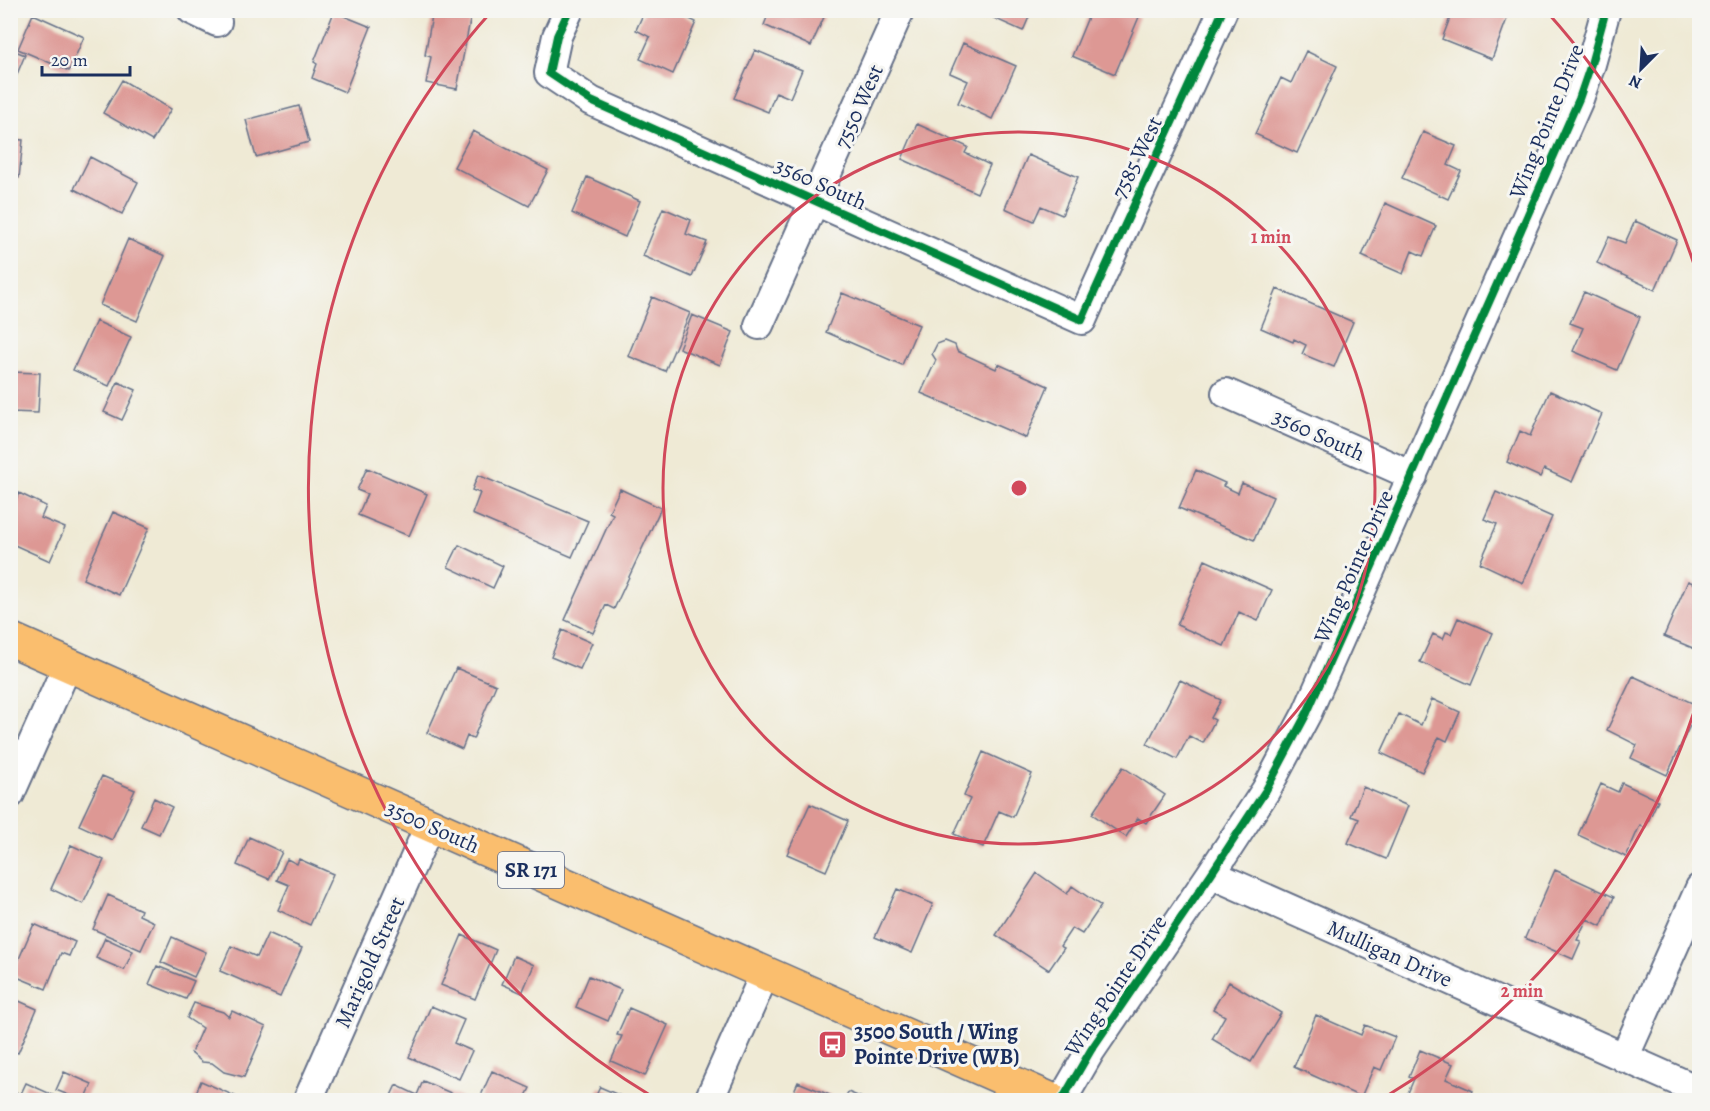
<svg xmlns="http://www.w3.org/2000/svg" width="1710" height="1111" viewBox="0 0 1710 1111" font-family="Alegreya,serif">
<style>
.building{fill:#dd9894}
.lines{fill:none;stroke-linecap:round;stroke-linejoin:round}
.minor-casing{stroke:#657088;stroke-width:32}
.major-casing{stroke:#657088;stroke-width:36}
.minor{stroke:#fff;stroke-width:28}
.major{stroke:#fabe6e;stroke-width:33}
.cycleway-casing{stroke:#f6f6f2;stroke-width:11}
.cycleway{stroke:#00873e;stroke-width:8}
.ring{fill:none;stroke:#d1495b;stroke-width:3}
.labels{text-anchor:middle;stroke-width:6;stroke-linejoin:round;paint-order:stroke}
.shield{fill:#f6f6f2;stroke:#5d6b8a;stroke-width:1.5}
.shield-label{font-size:21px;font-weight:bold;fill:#1b2f5e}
.street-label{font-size:22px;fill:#1b2f5e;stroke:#f6f6f2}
.poi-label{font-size:22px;font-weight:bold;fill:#1b2f5e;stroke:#f6f6f2;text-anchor:start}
.centre{fill:#d1495b;stroke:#f6f6f2;stroke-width:3}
.ring-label{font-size:18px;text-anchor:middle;font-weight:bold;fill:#d1495b;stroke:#f6f6f2;stroke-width:6;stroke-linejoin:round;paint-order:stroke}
</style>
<rect width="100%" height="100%" fill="#f6f6f2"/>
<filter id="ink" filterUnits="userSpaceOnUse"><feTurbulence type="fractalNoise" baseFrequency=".0167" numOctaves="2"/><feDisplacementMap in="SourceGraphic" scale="12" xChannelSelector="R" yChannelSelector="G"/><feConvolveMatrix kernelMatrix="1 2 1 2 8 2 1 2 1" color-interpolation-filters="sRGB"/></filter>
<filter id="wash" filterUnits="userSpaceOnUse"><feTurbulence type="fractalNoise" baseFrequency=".008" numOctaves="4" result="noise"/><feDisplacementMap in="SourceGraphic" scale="24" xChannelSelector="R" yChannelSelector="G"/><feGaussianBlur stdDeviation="1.35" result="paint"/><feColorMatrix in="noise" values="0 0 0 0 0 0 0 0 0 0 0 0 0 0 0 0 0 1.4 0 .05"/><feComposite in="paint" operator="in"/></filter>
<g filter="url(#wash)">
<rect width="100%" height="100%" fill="#efead5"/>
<g id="blocks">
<path class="building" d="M433,10H472L457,89L426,83L431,57L425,55Z
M645,10H671L696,22L673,74L640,59L650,37L636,30Z
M770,10H811L824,17L811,46L764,25Z
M992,10H1032L1023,31L989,16Z
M1091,10H1128V12L1139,17L1115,74L1072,56Z
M1453,10H1496L1508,16L1492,59L1442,39Z
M334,12L371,27L345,92L312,78L317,64L314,62Z
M33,14L84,37L69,71L18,49Z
M963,43L1016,66L992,119L958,103L968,81L950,73Z
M10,49L25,55L15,79L10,77Z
M755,50L802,70L790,98L776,92L768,112L734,98Z
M1306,51L1337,66L1297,153L1255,134L1281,78L1291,83Z
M122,80L171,109L152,141L103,113Z
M299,106L309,142L256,157L246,120Z
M917,124L968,147L965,153L990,165L977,193L902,159Z
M473,131L548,170L529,206L454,167Z
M1423,132L1456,146L1448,165L1461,171L1448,199L1402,178Z
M10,139L23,140L19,178L10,177Z
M1028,155L1078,177L1062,215L1041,206L1034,221L1005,208Z
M90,157L138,182L122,214L74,189Z
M587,177L640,201L625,237L572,213Z
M1385,203L1436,226L1423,256L1412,251L1403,274L1362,256Z
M663,208L691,220L686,234L707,242L692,277L643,256Z
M1635,221L1677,240L1655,290L1597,263L1609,237L1625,243Z
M128,239L165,256L137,321L100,305Z
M1277,289L1353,322L1334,367L1302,354L1306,345L1294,339L1293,342L1261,328Z
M1584,292L1640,317L1617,370L1573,351L1583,328L1570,323Z
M842,293L919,325L902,365L826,332Z
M652,297L690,313L665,371L628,356Z
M692,315L733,332L720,365L679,348Z
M96,321L131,337L109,386L73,370Z
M945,341L955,345L957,351L996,369L998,364L1048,386L1026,438L921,393L936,360L932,354L937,344Z
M10,372L40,373L38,413L10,412Z
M118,382L136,390L122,420L104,412Z
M1550,391L1602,414L1572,482L1544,469L1540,477L1507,462L1520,431L1530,436Z
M367,468L427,494L409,536L358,515L367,494L357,490Z
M1196,470L1225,483L1223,486L1238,493L1242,483L1273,497L1254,540L1179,508Z
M478,475L588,521L572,557L472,514L480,493L472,490Z
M620,489L661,508L614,609L606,605L593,633L565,620L613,514L609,512Z
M1496,492L1552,517L1523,583L1480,563L1497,524L1484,519Z
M19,493L46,506L41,518L65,528L50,561L10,543V512Z
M113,512L149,528L119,595L83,579Z
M459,545L503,566L493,588L448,567Z
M1205,560L1272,590L1258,621L1239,612L1224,646L1177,625Z
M1688,581L1700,586V651L1664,636Z
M1458,618L1493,633L1471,685L1420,662L1433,634L1443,639L1446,632L1451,634Z
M562,630L592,643L580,669L551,657Z
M456,668L496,685L473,739L467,736L462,749L427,733Z
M1633,676L1699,706L1667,775L1631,758L1637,745L1607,730Z
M1180,680L1221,700L1211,718L1215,720L1203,743L1189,736L1177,759L1147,744Z
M1432,699L1460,712L1447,741L1439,737L1422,772L1381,753L1399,714L1421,725Z
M983,752L1032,774L1013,817L999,811L983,847L954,834L970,799L964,796Z
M1123,767L1165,795L1146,823L1138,818L1126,837L1092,814Z
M102,776L135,790L112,840L79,825Z
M1622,783L1658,800L1645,828L1640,825L1626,857L1578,835L1601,784L1618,792Z
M1363,787L1408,806L1386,859L1348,843L1359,819L1351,816Z
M154,798L172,807L159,834L141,826Z
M810,804L848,821L826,871L787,854Z
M249,837L282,852L269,879L237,865Z
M71,845L104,860L83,904L51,889Z
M287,859L297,864L299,859L333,874L310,925L278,910L289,885L277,880Z
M1555,870L1614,897L1601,926L1587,919L1577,940L1581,941L1573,959L1525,938Z
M1037,873L1067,894L1072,886L1101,906L1082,934L1072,928L1060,946L1064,948L1049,970L996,935Z
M897,889L933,904L912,953L875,937Z
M108,895L141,910L139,915L154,922L141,950L93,929Z
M34,924L75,942L69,956L61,953L46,989L12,975Z
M268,933L302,948L280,997L220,971L231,946L257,957Z
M462,935L496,950L475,999L441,985Z
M172,937L206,952L194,977L161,962Z
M105,938L133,951L124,970L96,958Z
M514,956L534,965L522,993L502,984Z
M157,966L194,981L186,999L149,984Z
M589,976L621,990L608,1021L576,1007Z
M1229,982L1281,1013L1251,1062L1212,1039L1225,1016L1213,1009Z
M10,997L37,1009L18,1053L10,1050Z
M194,1003L223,1012L229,1017L232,1011L266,1027L244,1077L224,1072L212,1063L202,1062L191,1053L202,1028L187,1018Z
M431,1006L464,1020L454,1043L472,1051L459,1079L409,1057Z
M629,1008L668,1025L645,1076L611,1061L622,1036L617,1035Z
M1316,1015L1361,1035L1365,1025L1395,1037L1381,1070L1374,1067L1361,1097L1294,1067Z
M1420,1050L1453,1064L1446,1079L1473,1091L1469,1100H1405L1414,1079L1409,1077Z
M492,1071L530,1088L524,1100H479Z
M64,1072L92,1084L85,1100H81L56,1090Z
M201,1081L235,1096L233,1100H193Z
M423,1081L467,1100H389L396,1085L417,1095Z
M798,1082L832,1096L830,1100H790Z
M26,1083L53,1095L50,1100H18Z
M600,1087L630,1100H594Z
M10,1090L19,1094L17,1100H10Z
M848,1092L867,1100H844Z"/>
</g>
</g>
<g filter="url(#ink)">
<use href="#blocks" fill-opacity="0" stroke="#657088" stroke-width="1.5"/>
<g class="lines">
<defs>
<path id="minor" d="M192,10L217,22
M569,10L557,36L549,73L591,101L1082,320C1128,216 1177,114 1223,10
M759,325L900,10
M1226,393L1413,476
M10,794L68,664
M1211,874L1700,1091
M1624,1058L1700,888
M308,1100L430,824
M709,1100L765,973
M1062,1100L1091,1050L1211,874L1266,790L1307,713L1579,99L1591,64L1606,10"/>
<path id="major" d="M10,639L1052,1100"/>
</defs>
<use href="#minor" class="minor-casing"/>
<use href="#major" class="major-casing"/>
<use href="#minor" class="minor"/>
<use href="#major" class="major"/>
<defs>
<path id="cycleway" d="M569,10L557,36L549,73L591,101L1082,320C1128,216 1177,114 1223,10
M1062,1100L1091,1050L1211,874L1266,790L1307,713L1579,99L1591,64L1606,10"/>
</defs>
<use href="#cycleway" class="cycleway-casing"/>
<use href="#cycleway" class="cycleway"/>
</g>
</g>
<g class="ring">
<circle cx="1019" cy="488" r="356"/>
<path d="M1699 696A711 711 0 0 1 1385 1097M653 1097A711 711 0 0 1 491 12M1547 12A711 711 0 0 1 1699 280"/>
</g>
<defs>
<symbol id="bus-square" viewBox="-11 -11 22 22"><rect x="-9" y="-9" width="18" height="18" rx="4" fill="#d1495b" stroke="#f6f6f2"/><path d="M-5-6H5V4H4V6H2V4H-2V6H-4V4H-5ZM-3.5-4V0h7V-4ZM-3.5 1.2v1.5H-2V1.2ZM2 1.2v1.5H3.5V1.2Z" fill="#fff"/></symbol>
</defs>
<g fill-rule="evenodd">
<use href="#bus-square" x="816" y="1028" width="33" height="33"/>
</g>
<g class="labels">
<rect class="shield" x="498" y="852" width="66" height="36" rx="4.5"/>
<g class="shield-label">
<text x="531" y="877">SR 171</text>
</g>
<g class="street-label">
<text transform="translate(858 106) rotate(-66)" y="8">7550 West</text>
<text transform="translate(1546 121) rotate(-68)" y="8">Wing Pointe Drive</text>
<text transform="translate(1136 157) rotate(-64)" y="8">7585 West</text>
<text transform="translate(821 183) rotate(24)" y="8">3560 South</text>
<text transform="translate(1319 434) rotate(24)" y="8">3560 South</text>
<text transform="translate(1353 566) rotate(-66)" y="8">Wing Pointe Drive</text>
<text transform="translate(433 826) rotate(24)" y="8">3500 South</text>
<text transform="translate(1390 953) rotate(24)" y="8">Mulligan Drive</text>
<text transform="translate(369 962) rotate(-66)" y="8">Marigold Street</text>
<text transform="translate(1115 985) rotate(-56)" y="8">Wing Pointe Drive</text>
</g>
<g class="poi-label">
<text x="854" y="1039">3500 South / Wing<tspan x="854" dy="25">Pointe Drive (WB)</tspan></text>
</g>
</g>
<circle cx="1019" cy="488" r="9" class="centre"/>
<g class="ring-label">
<text x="1271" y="243">1 min</text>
<text x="1522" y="997">2 min</text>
</g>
<rect width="1710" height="1111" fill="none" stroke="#f6f6f2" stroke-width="36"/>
<g transform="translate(1641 69) rotate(204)" stroke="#f6f6f2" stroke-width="4.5" paint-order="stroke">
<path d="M0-4.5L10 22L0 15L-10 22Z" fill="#1b2f5e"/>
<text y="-9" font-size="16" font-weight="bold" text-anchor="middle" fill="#1b2f5e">N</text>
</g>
<path d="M42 66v9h88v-9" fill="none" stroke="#1b2f5e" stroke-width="3"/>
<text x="51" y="66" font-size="18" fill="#1b2f5e" stroke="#f6f6f2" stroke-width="4.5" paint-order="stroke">20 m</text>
</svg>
